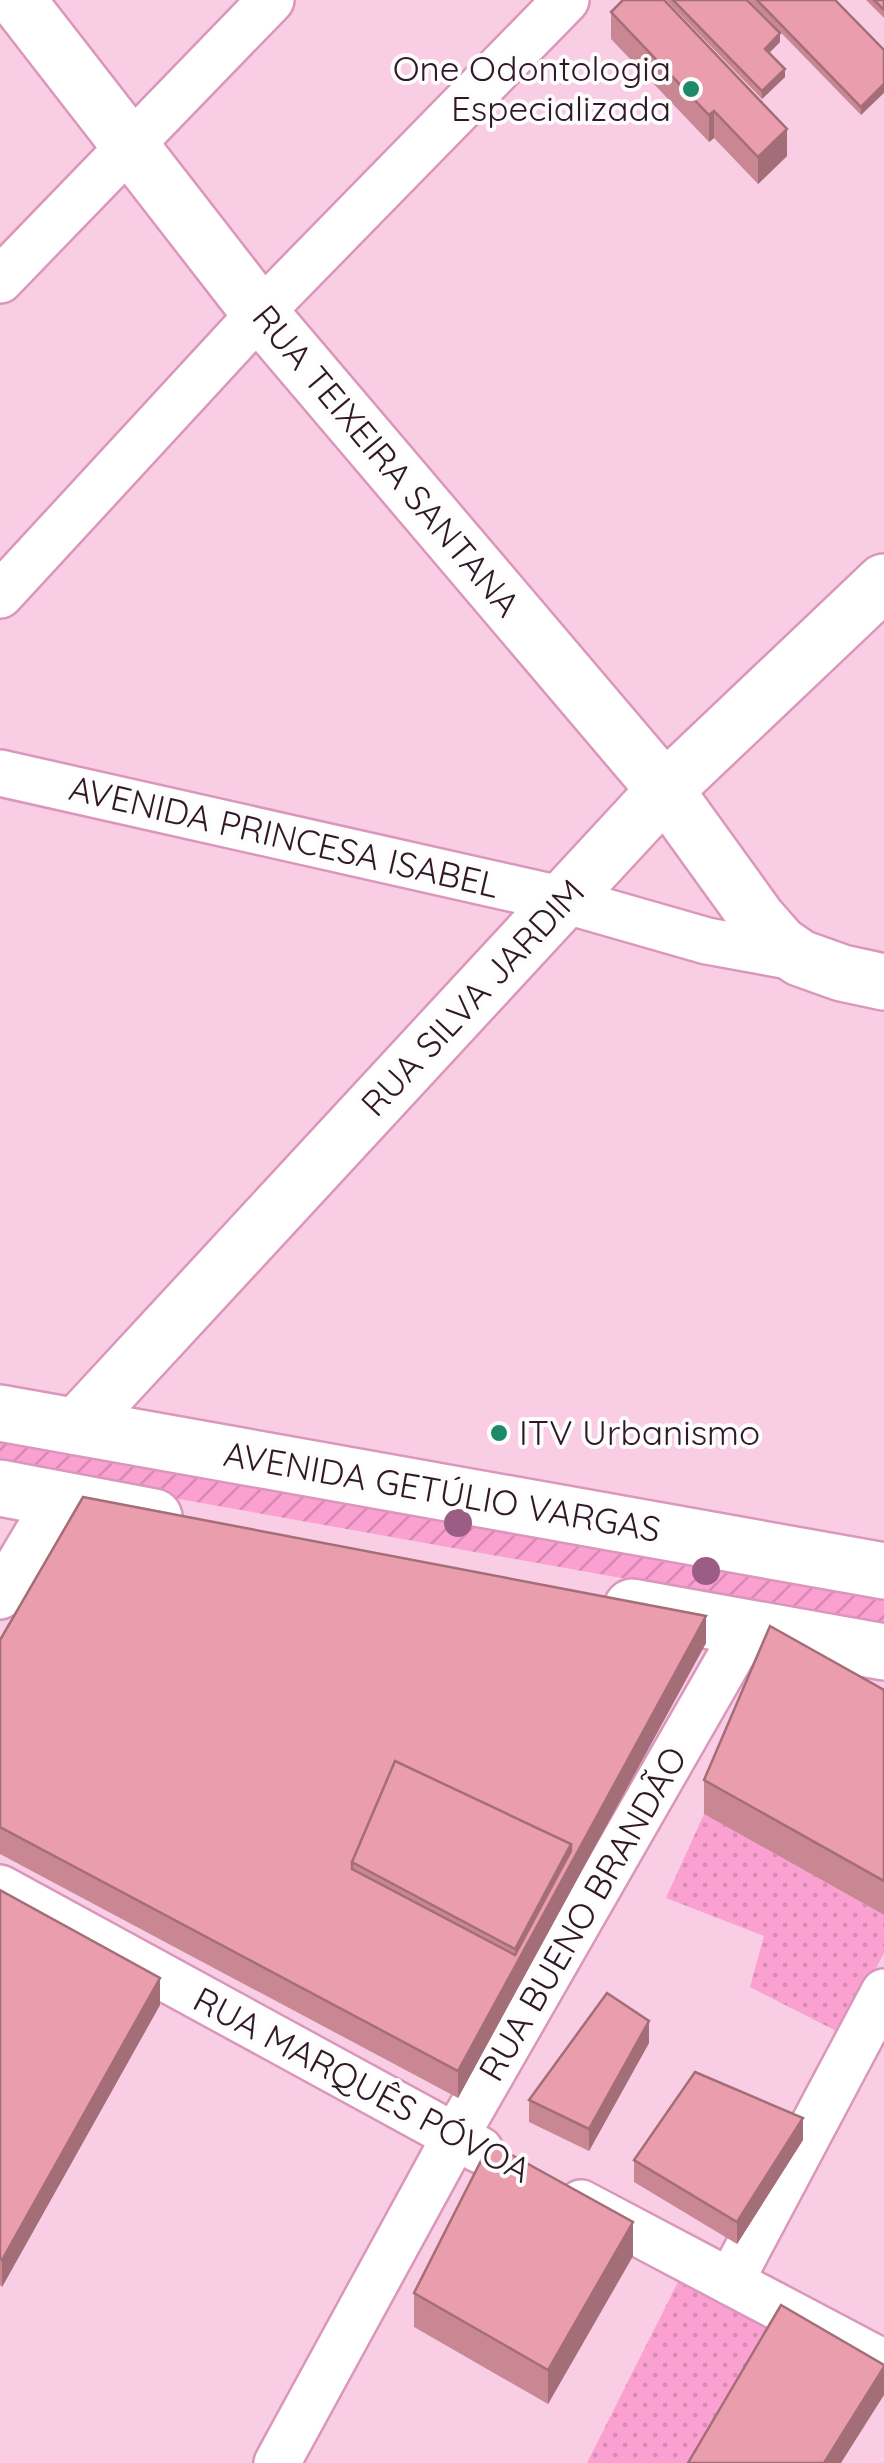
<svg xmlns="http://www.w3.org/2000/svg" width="884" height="2463" viewBox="0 0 884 2463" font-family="Quicksand,sans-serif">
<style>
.grass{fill:url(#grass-dots)}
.garden{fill:url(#garden-furrows)}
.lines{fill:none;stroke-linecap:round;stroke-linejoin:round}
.street-casing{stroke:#db97bb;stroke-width:50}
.secondary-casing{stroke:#db97bb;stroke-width:60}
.street{stroke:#fff;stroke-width:45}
.secondary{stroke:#fff;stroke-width:55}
.tree{fill:#9c5d84}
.wall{fill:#c98794}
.shaded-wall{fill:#a46e78}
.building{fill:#ea9dac;stroke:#a46e78;stroke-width:2.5;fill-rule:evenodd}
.poi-dot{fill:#1f8a69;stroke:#fdfdfd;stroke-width:4}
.labels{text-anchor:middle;stroke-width:8;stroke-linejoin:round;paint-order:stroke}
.poi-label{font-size:35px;fill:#311826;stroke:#fdfdfd;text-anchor:end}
.street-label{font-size:35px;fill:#311826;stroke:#fdfdfd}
</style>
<defs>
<pattern id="grass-dots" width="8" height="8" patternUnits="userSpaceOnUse" patternTransform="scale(2.5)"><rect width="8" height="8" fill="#fba1d2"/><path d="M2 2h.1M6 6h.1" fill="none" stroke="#d88ab4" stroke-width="1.8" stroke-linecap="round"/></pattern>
<pattern id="garden-furrows" width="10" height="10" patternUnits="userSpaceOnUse" patternTransform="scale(2.5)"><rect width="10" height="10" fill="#fba1d2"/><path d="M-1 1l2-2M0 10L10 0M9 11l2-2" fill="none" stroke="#d88ab4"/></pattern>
</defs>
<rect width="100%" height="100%" fill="#f9cee4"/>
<path class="grass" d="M704,1814L884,1915V1953L842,2034L750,1987L764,1936L666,1898Z
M681,2276L781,2332L704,2463H587Z"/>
<path class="garden" d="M0,1427L884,1587V1625L0,1467Z"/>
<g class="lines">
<defs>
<path id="street" d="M0,280L271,0
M0,595L260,313L566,0
M0,773L564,900L707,941L800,958
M0,1596L58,1499
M0,1888L480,2150
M581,2203L884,2363
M730,2282L884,1992
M277,2463L455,2137L747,1628L773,1643"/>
<path id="secondary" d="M17,0L260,313L665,790L758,919L780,944L800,958L842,973L884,982
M0,1413L884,1571
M76,1427L665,790L884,582
M0,1488L154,1517
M632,1607L884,1652"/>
</defs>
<use href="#street" class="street-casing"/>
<use href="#secondary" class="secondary-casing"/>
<use href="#street" class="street"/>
<use href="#secondary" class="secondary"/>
</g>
<g class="tree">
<circle cx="458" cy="1523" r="14"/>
<circle cx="706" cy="1571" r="14"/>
</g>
<path class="wall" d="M666,0H747L780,42L769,53L785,77L762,99Z
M749,0H835L884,50L861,115Z
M866,0H884V18Z
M611,12L787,156L758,184L714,138L709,142L611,39Z
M0,1640L706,1643L458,2098L0,1854Z
M884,1690V1915L704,1814V1780Z
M0,1890L160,2005L2,2287L0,2285Z
M649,2043L589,2151L529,2122V2100Z
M803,2140L737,2244L634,2182V2160Z
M633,2256L548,2404L414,2327V2293Z"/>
<path class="shaded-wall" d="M780,33V42L765,57V49Z
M785,69V77L762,99V91Z
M884,84V93L861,115V107Z
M714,111V138L709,142V115Z
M787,129V156L758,184V157Z
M706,1616V1643L458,2098V2071L515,1967V1949L571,1844Z
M160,1978V2005L2,2287V2260Z
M649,2021V2043L589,2151V2129Z
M803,2118V2140L737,2244V2222Z
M633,2222V2256L548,2404V2370Z
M884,2367V2395L841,2463H824Z"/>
<path class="building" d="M623,0H664L787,129L758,157L714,111L709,115L611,12Z
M673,0H747L780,33L765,49L785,69L762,91Z
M757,0H835L884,50V84L861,107Z
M874,0H884V10Z
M83,1497L706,1616L458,2071L0,1827V1640ZM395,1761L571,1844V1851L515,1955L352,1869V1862Z
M770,1626L884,1690V1881L704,1780Z
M395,1761L571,1844L515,1949L352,1862Z
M0,1890L160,1978L2,2260L0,2258Z
M607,1993L649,2021L589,2129L529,2100Z
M695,2072L803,2118L737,2222L634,2160Z
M490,2143L633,2222L548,2370L414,2293Z
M781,2305L884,2365V2367L824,2463H688Z"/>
<g class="poi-dot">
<circle cx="691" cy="89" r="10"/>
<circle cx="499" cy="1433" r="10"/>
</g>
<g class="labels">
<g class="poi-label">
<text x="671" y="81">One Odontologia<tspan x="671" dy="40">Especializada</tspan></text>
<text x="519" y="1445" text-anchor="start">ITV Urbanismo</text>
</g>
<g class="street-label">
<text transform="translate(386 461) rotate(50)" y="12">RUA TEIXEIRA SANTANA</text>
<text transform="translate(284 837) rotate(13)" y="12">AVENIDA PRINCESA ISABEL</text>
<text transform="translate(473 998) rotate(-47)" y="12">RUA SILVA JARDIM</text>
<text transform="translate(442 1492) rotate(10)" y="12">AVENIDA GETÚLIO VARGAS</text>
<text transform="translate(583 1914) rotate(-60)" y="12">RUA BUENO BRANDÃO</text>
<text transform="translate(362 2085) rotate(28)" y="12">RUA MARQUÊS PÓVOA</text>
</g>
</g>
</svg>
